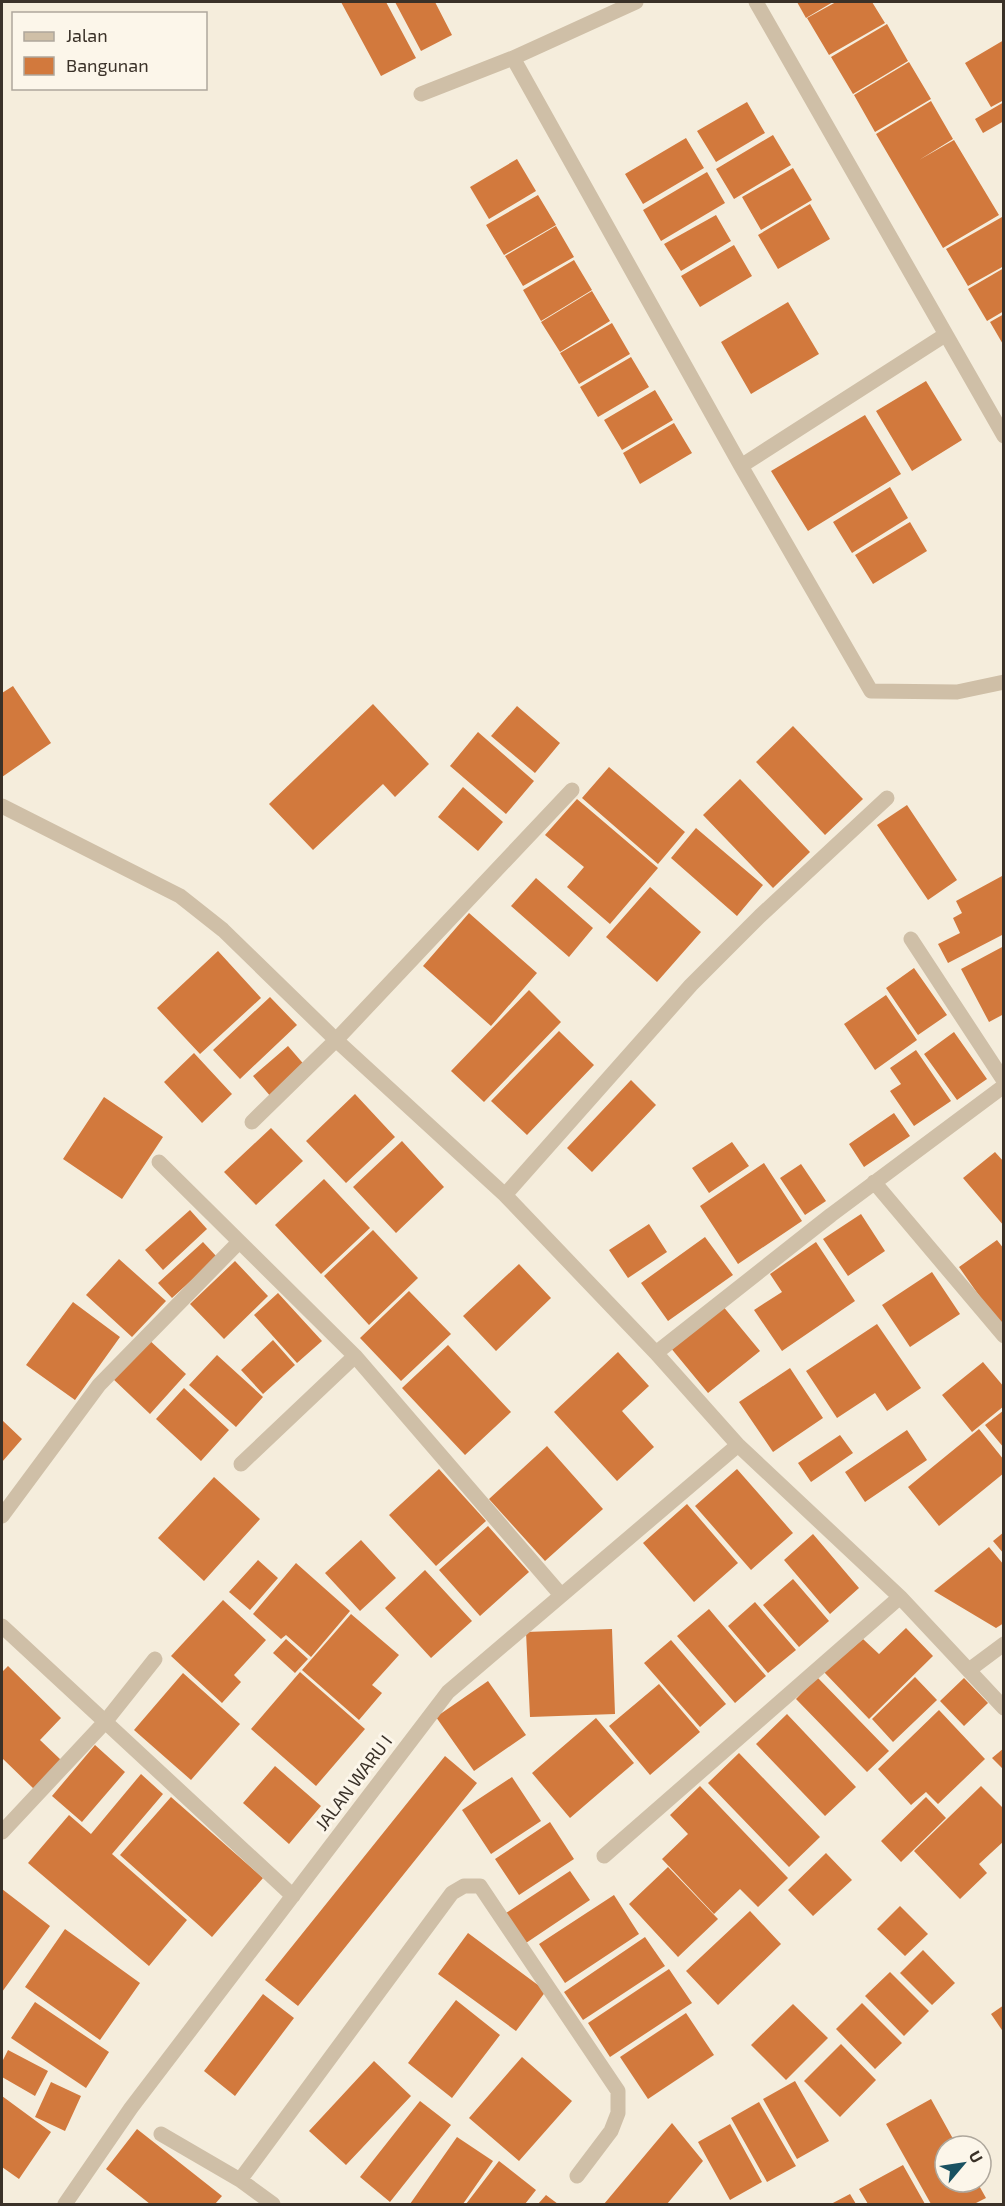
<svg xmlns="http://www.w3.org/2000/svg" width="1005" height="2206" viewBox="0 0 1005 2206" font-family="'Exo 2',sans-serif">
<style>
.building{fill:#d2793d}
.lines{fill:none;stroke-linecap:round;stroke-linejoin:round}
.lane{stroke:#cfbfa7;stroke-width:15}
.street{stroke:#cfbfa7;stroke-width:15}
.labels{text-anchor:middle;stroke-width:6;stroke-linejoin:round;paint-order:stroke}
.street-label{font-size:18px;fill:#3a3128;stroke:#fcf6ea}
</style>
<rect width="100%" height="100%" fill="#f5eddc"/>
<path class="building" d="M341,2H386L416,58L381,76Z
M395,2H435L452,35L421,51Z
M797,2H833L806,18Z
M836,2H872L885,23L829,55L807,18Z
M887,24L908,61L853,94L831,57Z
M1004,40V100L991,107L965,63Z
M909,62L931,99L875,132L854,95Z
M931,101L953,139L919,160L954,140L999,215L943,248L876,134Z
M747,102L765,133L716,162L697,131Z
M1004,102V121L983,133L975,119Z
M773,135L791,165L734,199L716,169Z
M686,138L704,168L643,204L625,174Z
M517,159L536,191L489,219L470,187Z
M793,168L812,200L761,230L742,197Z
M707,172L725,203L661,241L643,210Z
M538,195L556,225L504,255L486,225Z
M810,204L830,239L778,269L758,235Z
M716,215L731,241L681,271L664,244Z
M1002,217L1004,266L968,286L946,249Z
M556,226L574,257L523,286L505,256Z
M734,245L752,276L700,307L681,276Z
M574,260L592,290L541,321L523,290Z
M1004,268V311L987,321L968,289Z
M592,291L610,321L560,352L541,322Z
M788,302L819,354L751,394L721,342Z
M1004,314V346L990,322Z
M612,323L630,354L579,384L560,353Z
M631,357L649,387L598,417L580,387Z
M926,381L962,440L912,471L876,411Z
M655,390L673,420L622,450L604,420Z
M865,415L901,474L808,531L771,471Z
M674,423L692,453L640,484L623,453Z
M890,487L908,518L852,553L833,522Z
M910,522L927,551L873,584L855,555Z
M13,686L51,743L2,777V693Z
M373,704L429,764L395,797L383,784L313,850L269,804Z
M517,706L560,743L535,773L491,736Z
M793,726L863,799L825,835L756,762Z
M478,732L534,781L506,814L450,766Z
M609,767L685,832L658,864L582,798Z
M740,779L810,852L773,888L703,815Z
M463,787L503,822L478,851L438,817Z
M577,799L658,868L610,924L567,887L584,867L545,835Z
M907,805L957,880L928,900L877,825Z
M696,828L763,885L737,916L671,858Z
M1002,876L1004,934L948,963L938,944L960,933L953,918L962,913L956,901Z
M536,878L593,928L569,957L511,906Z
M650,887L701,932L657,982L606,937Z
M469,913L537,973L491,1026L423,966Z
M1004,946V1014L989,1022L961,969Z
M218,951L261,998L200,1054L157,1008Z
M914,968L947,1015L918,1035L886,988Z
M529,990L561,1022L484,1102L451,1071Z
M886,995L917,1040L875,1070L844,1024Z
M270,997L297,1025L240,1079L213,1050Z
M559,1031L594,1065L527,1135L491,1101Z
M954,1032L987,1079L957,1100L924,1054Z
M288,1046L307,1068L272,1098L253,1076Z
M916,1050L951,1101L914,1126L890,1091L901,1084L890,1068Z
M194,1053L232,1094L202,1123L164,1082Z
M631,1080L656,1105L592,1172L567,1148Z
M355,1094L395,1137L346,1183L306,1141Z
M104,1097L163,1137L122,1199L63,1159Z
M894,1113L910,1136L864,1167L849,1144Z
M271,1128L303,1161L256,1205L224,1172Z
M402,1141L444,1187L396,1233L353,1187Z
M732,1142L749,1166L709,1193L692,1168Z
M995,1152L1004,1162V1226L963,1178Z
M764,1163L802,1221L738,1264L700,1206Z
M801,1164L826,1201L805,1215L780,1178Z
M324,1179L370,1228L321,1274L275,1225Z
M190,1210L207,1229L163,1270L145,1250Z
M861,1214L885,1251L848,1276L823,1239Z
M649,1224L667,1252L628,1278L609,1250Z
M373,1230L418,1278L369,1325L324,1276Z
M705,1237L733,1275L668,1321L641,1283Z
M997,1240L1004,1249V1331L959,1267Z
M203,1242L217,1257L172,1298L158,1283Z
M816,1242L855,1301L782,1351L754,1310L782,1292L770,1274Z
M119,1259L166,1301L132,1337L86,1295Z
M235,1261L268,1296L224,1339L190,1304Z
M519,1264L551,1298L496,1351L463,1316Z
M932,1272L960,1314L910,1347L882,1305Z
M409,1291L451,1334L401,1381L360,1338Z
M278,1293L322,1341L297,1363L254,1315Z
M73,1302L120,1337L75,1400L26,1365Z
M722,1305L760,1351L708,1393L670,1347Z
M877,1324L921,1388L887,1411L875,1393L837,1418L806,1371Z
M147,1338L186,1374L150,1414L111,1377Z
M273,1340L295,1365L263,1394L241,1370Z
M448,1345L511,1412L465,1455L402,1388Z
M618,1352L649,1386L622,1411L654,1447L617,1481L554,1412Z
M217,1355L263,1397L236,1427L189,1385Z
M983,1362L1004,1387V1406L972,1432L942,1395Z
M790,1368L823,1418L773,1452L739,1402Z
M184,1388L229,1430L201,1461L156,1419Z
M1004,1410V1448L985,1425Z
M2,1420L22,1439L2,1462Z
M979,1429L1004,1460V1473L939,1526L908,1487Z
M907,1430L927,1460L865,1502L845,1472Z
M840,1435L853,1453L811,1482L798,1463Z
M547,1446L603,1509L545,1561L489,1499Z
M439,1469L486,1521L436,1566L389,1515Z
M737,1469L793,1533L751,1570L695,1506Z
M214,1477L260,1519L204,1581L158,1538Z
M687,1504L738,1563L694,1602L643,1543Z
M488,1526L529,1572L480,1616L439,1570Z
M1004,1532V1554L993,1541Z
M813,1534L859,1588L830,1614L784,1560Z
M361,1540L396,1578L360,1611L325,1573Z
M989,1547L1004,1565V1623L996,1628L934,1591Z
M258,1560L278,1578L250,1610L229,1592Z
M296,1563L350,1611L311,1657L286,1635L281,1639L253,1614Z
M425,1570L472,1621L431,1658L385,1608Z
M793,1579L829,1621L799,1647L763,1605Z
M223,1600L266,1640L234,1675L241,1682L222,1703L171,1656Z
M755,1602L796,1650L768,1673L728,1626Z
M709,1609L766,1676L735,1703L677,1636Z
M351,1614L399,1655L372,1685L382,1693L359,1720L302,1670Z
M906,1628L933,1656L869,1719L824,1672L863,1639L879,1654Z
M612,1629L615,1714L530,1717L526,1632Z
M286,1639L308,1659L295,1673L273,1653Z
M671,1640L726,1704L700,1727L644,1663Z
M8,1666L61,1718L40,1740L61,1760L34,1789L2,1758V1672Z
M300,1672L365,1729L316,1786L251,1729Z
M183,1673L240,1724L191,1780L134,1730Z
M817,1677L889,1751L867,1772L796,1699Z
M915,1677L937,1700L893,1742L872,1719Z
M964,1678L988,1703L964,1726L940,1701Z
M488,1681L526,1735L474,1771L436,1717Z
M659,1684L700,1732L650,1775L609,1726Z
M939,1710L985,1759L938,1804L926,1792L911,1805L878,1769Z
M787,1714L856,1787L825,1816L756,1744Z
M596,1718L634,1763L570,1818L532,1773Z
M95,1745L125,1772L82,1822L52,1796Z
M1004,1748V1770L992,1758Z
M739,1753L820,1837L789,1867L708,1783Z
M445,1756L477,1783L298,2006L265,1980Z
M275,1766L321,1806L289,1844L243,1803Z
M141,1774L163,1794L112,1854L187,1920L149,1966L28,1863L69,1815L91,1834Z
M512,1777L541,1821L491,1854L462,1810Z
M700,1786L788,1878L758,1907L740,1889L714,1914L662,1859L688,1834L670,1815Z
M981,1786L1004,1809V1841L979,1864L987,1873L960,1899L914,1851Z
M171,1797L263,1878L212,1937L120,1855Z
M926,1797L946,1818L901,1862L881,1841Z
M550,1822L574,1859L519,1895L495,1859Z
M826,1853L852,1880L813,1916L788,1890Z
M668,1867L718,1919L678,1957L629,1904Z
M570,1871L590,1900L526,1943L506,1913Z
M2,1889L50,1926L2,1992Z
M614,1895L639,1934L565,1983L539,1944Z
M900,1906L928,1934L905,1956L877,1929Z
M750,1911L781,1944L718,2005L686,1971Z
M65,1929L140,1983L100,2040L25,1987Z
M468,1933L546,1991L516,2031L438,1974Z
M645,1937L665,1966L583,2020L564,1992Z
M923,1950L955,1983L932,2005L900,1973Z
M669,1969L692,2003L610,2057L588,2023Z
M890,1972L929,2011L904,2036L865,1996Z
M263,1994L294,2018L235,2096L204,2071Z
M456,2000L500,2035L452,2098L408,2063Z
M35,2002L109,2052L86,2088L11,2038Z
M862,2003L902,2043L875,2069L836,2029Z
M793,2004L828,2038L786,2080L751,2045Z
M1004,2005V2033L991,2014Z
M686,2013L714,2055L648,2099L620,2057Z
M841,2044L876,2080L840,2117L804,2081Z
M8,2050L48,2071L35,2096L2,2077V2062Z
M522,2057L572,2101L519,2161L469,2118Z
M374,2061L411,2096L346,2165L309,2131Z
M795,2081L829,2141L797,2159L763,2099Z
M51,2082L81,2096L65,2131L35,2117Z
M2,2096L51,2132L19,2179L2,2167Z
M931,2099L957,2146H945V2182H977L986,2198L974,2204H931L886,2124Z
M420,2101L451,2125L390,2202L360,2177Z
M759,2102L796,2166L767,2182L731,2118Z
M672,2123L703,2161L667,2204H604Z
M730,2124L762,2182L730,2200L698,2142Z
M137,2129L222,2196L215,2204H150L106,2169Z
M457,2137L493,2161L463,2204H410Z
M499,2161L536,2190L525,2204H466Z
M903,2165L925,2204H868L859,2189Z
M850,2194L856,2204H831Z
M546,2195L558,2204H538Z"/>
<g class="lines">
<path class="lane" d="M105,1722L155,1659"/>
<path class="street" d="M756,2L1004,436
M513,58L741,466L871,691L957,692L1004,682
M421,94L513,58L636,2
M741,466L945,335
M2,806L180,896L223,930L336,1040L505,1195L656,1353L738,1445L900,1597L1004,1708
M911,939L1004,1081
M252,1122L336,1040L572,790
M159,1162L355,1356L561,1595
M874,1182L1004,1336
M505,1195L691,985L760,916L887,798
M656,1353L831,1215L1004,1086
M241,1464L355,1356
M2,1516L99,1385L239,1242
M2,1626L293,1896
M969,1670L1004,1644
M2,1832L105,1722
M604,1856L900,1597
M161,2134L240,2180L273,2204
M240,2180L452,1893L464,1886H480L618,2091V2113L611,2131L577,2176
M65,2204L131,2108L448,1692L738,1445"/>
</g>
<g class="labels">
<g class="street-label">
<text transform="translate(354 1783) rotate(-53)" y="6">JALAN WARU I</text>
</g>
</g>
<rect width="1005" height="2206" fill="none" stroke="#3a3128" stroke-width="6"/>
<rect x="12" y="12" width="195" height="78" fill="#fcf6ea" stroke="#aea79c" stroke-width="1.5"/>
<rect x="24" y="32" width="30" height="9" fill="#cfbfa7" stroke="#aea79c" stroke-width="1.5"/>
<text x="66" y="42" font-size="18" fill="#3a3128">Jalan</text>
<rect x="24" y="57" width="30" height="18" fill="#d2793d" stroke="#aea79c" stroke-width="1.5"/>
<text x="66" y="72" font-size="18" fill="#3a3128">Bangunan</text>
<g transform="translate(963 2164) rotate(61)"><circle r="28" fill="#fcf6ea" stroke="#aea79c" stroke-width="1.5"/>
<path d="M0-4.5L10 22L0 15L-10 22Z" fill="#195161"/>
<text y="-9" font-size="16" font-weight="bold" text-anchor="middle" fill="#3a3128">U</text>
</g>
</svg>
